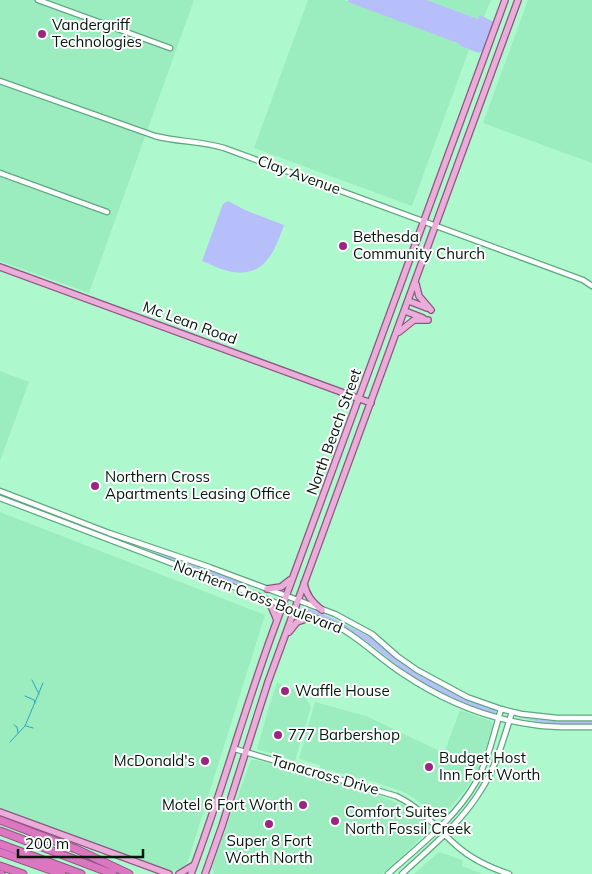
<svg xmlns="http://www.w3.org/2000/svg" width="592" height="874" viewBox="0 0 592 874" font-family="Mulish,sans-serif">
<style>
.built{fill:#9bedbf}
.green{fill:#b7bffb}
.lines{fill:none;stroke-linecap:round;stroke-linejoin:round}
.stream{stroke:#2ca6c4;stroke-width:1}
.minor-casing{stroke:#5fa780;stroke-width:7}
.major-casing{stroke:#8f5581;stroke-width:8}
.highway-casing{stroke:#8f5581;stroke-width:9}
.minor{stroke:#fff;stroke-width:4.5}
.major{stroke:#eaadd9;stroke-width:5.5}
.highway{stroke:#dc76c0;stroke-width:7}
.poi-dot{fill:#9b2681;stroke:#fff;stroke-width:2}
.labels{text-anchor:middle;stroke-width:4;stroke-linejoin:round;paint-order:stroke}
.poi-label{font-size:15px;fill:#00190b;stroke:#fff;text-anchor:start}
.street-label{font-size:15px;fill:#00190b;stroke:#fff}
</style>
<rect width="100%" height="100%" fill="#aef8cd"/>
<path class="built" d="M0,0H194L89,293L0,261Z
M308,0H344L461,44L460,46L469,50L412,206L254,148Z
M427,0H491L484,17L480,16L478,19Z
M528,0H592V163L483,123Z
M0,371L29,382L0,461Z
M0,512L265,615L188,861L183,868L172,871L0,808Z
M277,683L302,692L311,707L295,761L257,749L269,707Z
M315,702L366,716L444,753L460,710L491,721L493,726L480,766L466,789L449,809L441,815H438L406,793L378,783L320,768V765L299,759Z
M251,760H255L271,764L372,793L406,806L423,817L432,826L415,844L382,874H214L212,867Z
M439,852L463,860L462,866L483,874H414Z"/>
<path class="green" d="M348,0H427L478,19L480,15L494,22L482,51L479,53L460,46V44L348,2Z
M228,201L245,210L284,225C274,253 264,279 228,271C219,269 211,264 202,261L223,204Z
M140,548L166,556L250,585L248,587L210,576Z
M305,607L332,618L370,637L408,667L436,684L457,695L494,709L497,713H491L474,707L433,689L404,671L377,649L347,628L304,609L303,608Z
M516,717L552,721L592,720V725L552,724Z"/>
<g class="lines">
<path class="stream" d="M32,680L39,694
M25,696L34,700L35,703
M14,725L17,727L18,733
M26,726L33,728
M10,742L25,726L43,683"/>
<defs>
<path id="minor" d="M38,0L170,48
M0,81L155,136C178,142 201,141 224,148L583,280L592,286
M0,173L107,212
M0,491L109,533L209,567L335,614L372,634L397,656L417,670L467,697L501,709L521,714L557,718H592
M0,498L337,626C361,639 379,658 402,673C442,700 487,719 535,725C554,728 573,727 592,727
M235,749L396,796C422,808 437,829 458,847C473,860 491,868 509,874
M388,874C419,846 455,819 476,782C488,760 494,734 501,709
M402,874C430,848 461,823 481,790C496,767 504,738 512,712"/>
<path id="major" d="M0,267L371,403
M416,284L419,296L431,310
M409,301L427,308
M405,311L423,318
M399,332L414,320H428
M304,583C306,595 312,602 322,610
M267,589L281,587L290,580
M257,596L271,606L277,620
M289,632L297,622L312,617
M0,812L169,874
M179,874L194,865
M191,874C223,790 246,702 278,618C353,412 431,207 505,0
M205,874L222,826L268,682L518,0"/>
<path id="highway" d="M0,820L76,849L129,874
M0,831L113,874
M0,844L81,874
M0,852L62,874
M0,866L23,874
M0,874H1"/>
</defs>
<use href="#minor" class="minor-casing"/>
<use href="#major" class="major-casing"/>
<use href="#highway" class="highway-casing"/>
<use href="#minor" class="minor"/>
<use href="#major" class="major"/>
<use href="#highway" class="highway"/>
</g>
<g class="poi-dot">
<circle cx="42" cy="34" r="5"/>
<circle cx="343" cy="246" r="5"/>
<circle cx="95" cy="486" r="5"/>
<circle cx="285" cy="691" r="5"/>
<circle cx="278" cy="735" r="5"/>
<circle cx="205" cy="761" r="5"/>
<circle cx="429" cy="767" r="5"/>
<circle cx="303" cy="805" r="5"/>
<circle cx="335" cy="821" r="5"/>
<circle cx="269" cy="824" r="5"/>
</g>
<g class="labels">
<g class="poi-label">
<text x="52" y="30">Vandergriff<tspan x="52" dy="17">Technologies</tspan></text>
<text x="353" y="242">Bethesda<tspan x="353" dy="17">Community Church</tspan></text>
<text x="105" y="482">Northern Cross<tspan x="105" dy="17">Apartments Leasing Office</tspan></text>
<text x="295" y="696">Waffle House</text>
<text x="288" y="740">777 Barbershop</text>
<text x="439" y="763">Budget Host<tspan x="439" dy="17">Inn Fort Worth</tspan></text>
<text x="195" y="766" text-anchor="end">McDonald's</text>
<text x="293" y="810" text-anchor="end">Motel 6 Fort Worth</text>
<text x="345" y="817">Comfort Suites<tspan x="345" dy="17">North Fossil Creek</tspan></text>
<text x="269" y="846" text-anchor="middle">Super 8 Fort<tspan x="269" dy="17">Worth North</tspan></text>
</g>
<g class="street-label">
<text transform="translate(299 175) rotate(20)" y="5">Clay Avenue</text>
<text transform="translate(190 323) rotate(20)" y="5">Mc Lean Road</text>
<text transform="translate(334 432) rotate(-70)" y="5">North Beach Street</text>
<text transform="translate(258 597) rotate(21)" y="5">Northern Cross Boulevard</text>
<text transform="translate(325 775) rotate(16)" y="5">Tanacross Drive</text>
</g>
</g>
<path d="M18 849v8h125v-8" fill="none" stroke="#00190b" stroke-width="2.5"/>
<text x="25" y="849" font-size="15" fill="#00190b" stroke="#ffffff" stroke-width="4" paint-order="stroke">200 m</text>
</svg>
